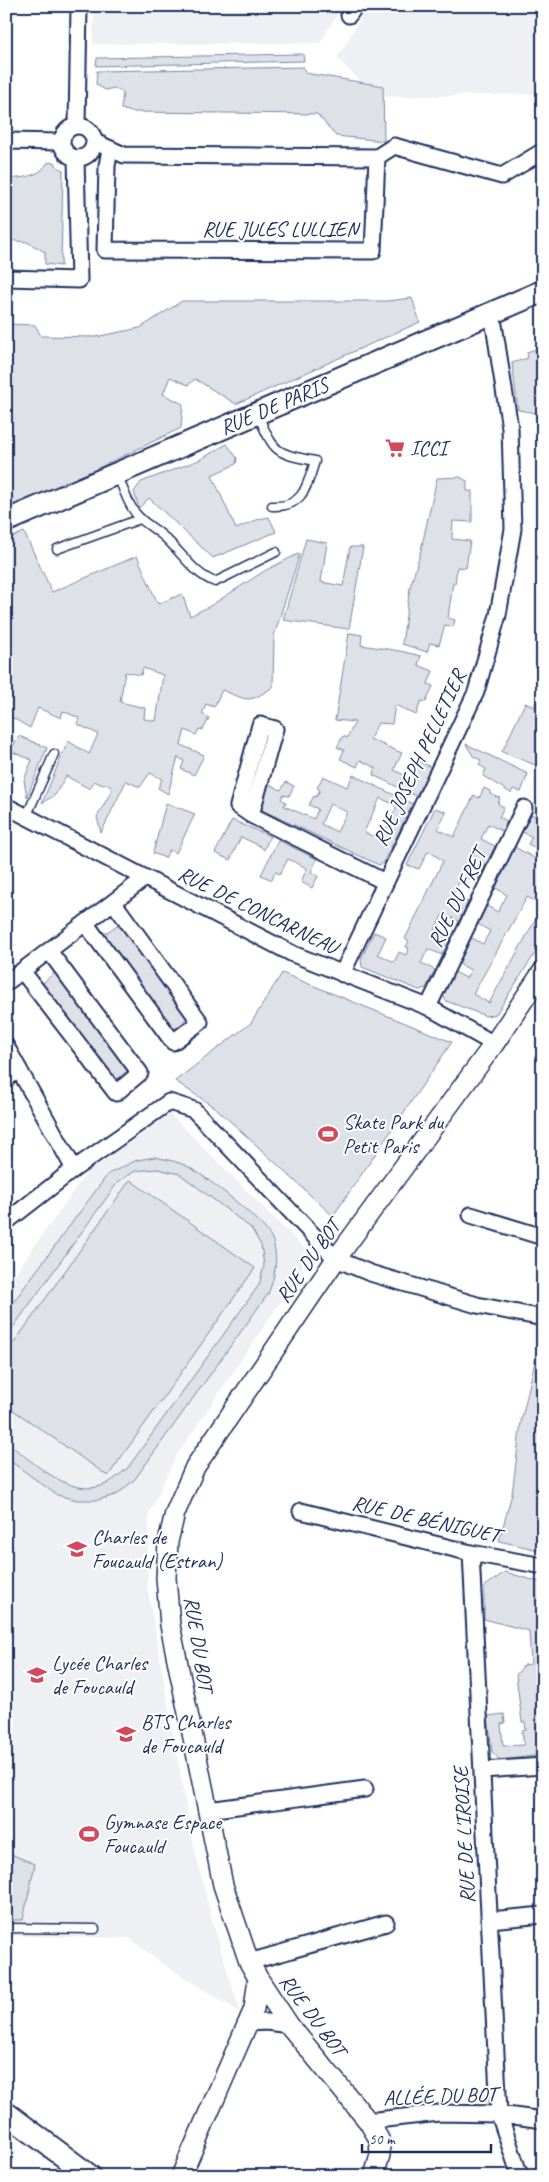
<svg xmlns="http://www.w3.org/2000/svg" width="549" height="2182" viewBox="0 0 549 2182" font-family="Caveat,sans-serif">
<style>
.built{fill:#eff0f4}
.green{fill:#dee1e7;stroke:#7c88a2;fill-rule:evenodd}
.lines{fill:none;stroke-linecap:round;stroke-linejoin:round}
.service-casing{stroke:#1b2f5e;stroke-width:11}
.minor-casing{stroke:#1b2f5e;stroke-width:19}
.tertiary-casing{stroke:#1b2f5e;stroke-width:22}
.secondary-casing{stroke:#1b2f5e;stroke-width:25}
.service{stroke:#fff;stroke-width:8}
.minor{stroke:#fff;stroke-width:15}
.tertiary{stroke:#fff;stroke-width:19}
.secondary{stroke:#fff;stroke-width:21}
.labels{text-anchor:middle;stroke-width:4;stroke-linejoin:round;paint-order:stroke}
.street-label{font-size:21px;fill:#1b2f5e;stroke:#fff}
.poi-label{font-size:21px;fill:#1b2f5e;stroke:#fff;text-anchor:start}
</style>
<rect width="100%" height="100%" fill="#fff"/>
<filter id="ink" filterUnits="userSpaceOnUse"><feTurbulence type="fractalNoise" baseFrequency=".02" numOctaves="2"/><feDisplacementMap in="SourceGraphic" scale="10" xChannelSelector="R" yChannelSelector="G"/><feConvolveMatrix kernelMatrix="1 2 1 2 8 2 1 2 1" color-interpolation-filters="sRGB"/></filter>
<g filter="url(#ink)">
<path class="built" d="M94,6H342L320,43L93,44Z
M368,6H543V94L377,97L337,58Z
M170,1114L304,1248L302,1270L175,1458L149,1514L147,1585L190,1829L210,1913L240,2012L161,1963L129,1938L6,1936V1286L87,1172Z"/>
<path class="green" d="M303,54L304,61L96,66L97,58Z
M304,67L305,73L383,86L384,141L336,136L317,114L132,112L121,109L123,93L114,88L105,90L96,84L97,71Z
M55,162L57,167L63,170L61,266L45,264V252L27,242L6,240V179C21,178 40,177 47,163Z
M412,298L420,322L236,404L195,379L188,385L170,377L163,394L183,404L181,428L6,513V324L35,325L41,336L95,337L140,328L182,301H387Z
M543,337V414L518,410L512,363L528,358L527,352L542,347L540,338Z
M227,444L237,458L236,464L212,475L236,529L259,519L269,517L276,532L213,558L149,498L139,508L134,492L141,482L199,460Z
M460,477L467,481V491H472V522L453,521L452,539L470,541L466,568L457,567L455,584L453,583L448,618L455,620L453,627L445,625L439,645L430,643L427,652L402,644L410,587L420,554L437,478Z
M24,532L52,592L137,556L158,604L182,594L190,616L210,606L266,570L300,553L274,636L273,687C247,704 250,701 222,690L214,707L206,704L202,714L209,718L203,730L199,729L196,735L185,730L181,745L204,755L194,775L181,769L184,761L178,757L168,794L158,788L162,779L150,773L140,787L126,781L101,833L97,817L112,790L111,787L106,784L103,785L94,781L90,789L66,776L55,795L42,803L68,741L89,754L98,734L77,724L79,718L63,711L61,718L38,708L30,728L6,714V573L9,572L6,564V540ZM143,668L163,675L156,721L144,719L145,708L120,702L125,672L141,675Z
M306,539L327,543L321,582L343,586L350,547H363L349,629L283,620Z
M349,633L362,635L361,645L400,651L421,656L418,665L433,671L428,684L433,686L426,702L421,701L416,715L395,705L392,724L378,723L370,739L402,753L394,770L410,778L419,761L431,767L416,796L373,775L376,768L360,760L357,767L340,759L344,750L337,747L343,736L347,738L355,722L335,720Z
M536,702L543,705V768L502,752L525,703L535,707Z
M19,736L47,748L27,797L24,780L32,760L10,751Z
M466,744L528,774L521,792L513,789L511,793L483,776L486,769L479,765L481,760L473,756Z
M353,775L413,804L383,863L379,865L262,810L261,804L269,784L281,790L286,782L294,786L289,796L283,795L281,799L286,802L284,806L314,819L318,809L309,805L314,796L316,797L320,790L317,788L323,776L347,787ZM380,798L397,806L381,840L364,832ZM330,804L347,812L337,832L321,824Z
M484,788L490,791V794L500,798L498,804L504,807L499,817L507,821L502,831L488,824L481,839L495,846L477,883L466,877L464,882L460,880L453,895L468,902L459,921L443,914L435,929L451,937L442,955L428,949L421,963L435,970L426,988L419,990L362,967L361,959L374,932L386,937L378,954L394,962L399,952L406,955L409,948L406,947L409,941L405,939L443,861L430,852L427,853L419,869L407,865L435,808L446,812L438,829L454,837L474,795L479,798Z
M166,803L195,814L176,853L169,850L165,858L153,853Z
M529,813L543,820V852L528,844L532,837L521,831Z
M232,820L270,836L264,850L260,846L241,837L230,860L215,853Z
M278,840L317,859L311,872L318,876L312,888L301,882L307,868L288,859L280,874L275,872L272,880L261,875Z
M513,846L543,863L540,873L543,875V905L527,897L473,994L489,1003L543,906V941L496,1014L486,1016L446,1001L443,994L453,971L466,978L471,970L457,963L470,937L483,944L490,931L476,923L485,905L498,912L507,895L494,887L506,868Z
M117,925L131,938L189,1015L172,1036L102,936Z
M55,972L128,1070L113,1083L43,983Z
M282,973L452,1042L333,1216L217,1109L175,1081L251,1023Z
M155,1157C168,1160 181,1162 192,1169C208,1178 266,1223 272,1239C279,1258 275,1276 268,1294L135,1479L118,1494L98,1500H77L57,1495L6,1458V1442C33,1461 72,1502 108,1483C115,1479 121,1473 127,1469L259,1285L264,1266L261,1245L251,1228L180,1174L157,1169L135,1171L118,1182L6,1337V1312L108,1174L137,1160Z
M130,1180L255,1268L108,1476L6,1405V1354Z
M541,1335L543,1336V1551L499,1541L512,1494L521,1422Z
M505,1572L543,1583V1755L500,1760L492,1752L488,1716L504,1714L505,1723L501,1724L503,1746L524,1745L522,1731L526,1730L525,1722H522L516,1675L524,1665L531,1664L529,1631L484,1619V1587Z
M6,1852L35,1864L23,1920H6Z"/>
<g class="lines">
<defs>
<path id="service" d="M258,415C275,453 274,453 315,461C307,486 303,508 272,506
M118,476C122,486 126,498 132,508C139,521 152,526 163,536C181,551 192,573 215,582L276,552
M57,549L140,519
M27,815L54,754
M6,1928L95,1929"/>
<path id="minor" d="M349,15L355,6
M77,125L79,6
M62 142a16 16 0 1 1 32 0a16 16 0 1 1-32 0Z
M6,141L61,142
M95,142L124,155L377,157L373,251L105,250L107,166L110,149
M377,157L394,146L502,176L543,151
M6,278L79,280L76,158
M6,806L293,954L428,1007L494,1044
M251,815L275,729L260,725L238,806L251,815L385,882
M86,924L173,1042L200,1022L114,903
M23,972L116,1093L140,1073L49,951
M342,974L476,692L498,615L513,529L510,428L492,312
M6,983L145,878
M428,1007L524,808
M6,1046L74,1169
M6,1079L19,1069
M471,1215L543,1237
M6,1222L74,1169L169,1102L194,1110L336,1259L370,1273L477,1305L543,1318
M301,1511L471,1553L543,1566
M471,1553L499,2114L520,2176
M482,1770L543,1766
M208,1810L365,1789
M490,1920L543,1915
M249,1962L386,1923
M248,2023L267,2022L289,2025
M368,2121L439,2113L499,2114L543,2120"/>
<path id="tertiary" d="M181,2176L254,2009L258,1978
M374,2176L380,2155L379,2139L368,2121L289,2025L258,1978L249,1962L223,1885L170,1625L166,1578L168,1542L175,1513L195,1467L336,1259L494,1044L543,971"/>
<path id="secondary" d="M6,521L543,291
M6,2113L90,2176"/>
</defs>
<use href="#service" class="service-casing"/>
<use href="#minor" class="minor-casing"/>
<use href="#tertiary" class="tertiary-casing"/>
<use href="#secondary" class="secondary-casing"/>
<use href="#service" class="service"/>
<use href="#minor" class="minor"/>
<use href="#tertiary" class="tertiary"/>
<use href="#secondary" class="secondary"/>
</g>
</g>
<defs>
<symbol id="supermarket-bare" viewBox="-9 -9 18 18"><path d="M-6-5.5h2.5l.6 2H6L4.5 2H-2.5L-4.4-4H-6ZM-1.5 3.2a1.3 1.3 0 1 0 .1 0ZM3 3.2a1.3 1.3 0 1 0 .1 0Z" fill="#d1495b" stroke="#fff" stroke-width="2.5" paint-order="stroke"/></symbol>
<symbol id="stadium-bare" viewBox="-9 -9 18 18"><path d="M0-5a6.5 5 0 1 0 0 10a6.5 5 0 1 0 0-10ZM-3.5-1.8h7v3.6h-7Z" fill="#d1495b" stroke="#fff" stroke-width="2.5" paint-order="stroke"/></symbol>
<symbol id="school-bare" viewBox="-9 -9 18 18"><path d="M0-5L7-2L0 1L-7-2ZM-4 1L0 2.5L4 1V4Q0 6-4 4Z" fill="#d1495b" stroke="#fff" stroke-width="2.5" paint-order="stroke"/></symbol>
<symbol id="university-bare" viewBox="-9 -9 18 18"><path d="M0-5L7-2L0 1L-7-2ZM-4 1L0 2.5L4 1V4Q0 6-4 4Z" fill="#d1495b" stroke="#fff" stroke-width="2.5" paint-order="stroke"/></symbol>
</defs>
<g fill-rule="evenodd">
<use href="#supermarket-bare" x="381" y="434" width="28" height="28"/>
<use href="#stadium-bare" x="314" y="1120" width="28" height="28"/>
<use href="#school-bare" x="63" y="1535" width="28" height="28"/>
<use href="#school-bare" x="23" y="1661" width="28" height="28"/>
<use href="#university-bare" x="112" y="1720" width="28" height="28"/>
<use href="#stadium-bare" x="75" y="1820" width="28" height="28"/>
</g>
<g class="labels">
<g class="street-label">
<text x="280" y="236">RUE JULES LULLIEN</text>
<text transform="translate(274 406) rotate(-23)" y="7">RUE DE PARIS</text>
<text transform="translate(419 758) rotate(-65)" y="7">RUE JOSEPH PELLETIER</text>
<text transform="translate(457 898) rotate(-64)" y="7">RUE DU FRET</text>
<text transform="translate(258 910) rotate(26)" y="7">RUE DE CONCARNEAU</text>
<text transform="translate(308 1261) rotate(-55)" y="7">RUE DU BOT</text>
<text transform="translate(426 1519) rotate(13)" y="7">RUE DE BÉNIGUET</text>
<text transform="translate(199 1644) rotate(81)" y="7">RUE DU BOT</text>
<text transform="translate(464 1835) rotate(-93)" y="7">RUE DE L'IROISE</text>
<text transform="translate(313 2015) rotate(53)" y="7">RUE DU BOT</text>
<text transform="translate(440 2096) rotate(-2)" y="7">ALLÉE DU BOT</text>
</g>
<g class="poi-label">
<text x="410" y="455">ICCI</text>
<text x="343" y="1129">Skate Park du<tspan x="343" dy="24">Petit Paris</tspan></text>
<text x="92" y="1544">Charles de<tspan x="92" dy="24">Foucauld (Estran)</tspan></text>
<text x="52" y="1670">Lycée Charles<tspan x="52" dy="24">de Foucauld</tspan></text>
<text x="141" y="1729">BTS Charles<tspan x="141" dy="24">de Foucauld</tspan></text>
<text x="104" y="1829">Gymnase Espace<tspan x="104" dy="24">Foucauld</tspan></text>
</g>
</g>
<rect width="549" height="2182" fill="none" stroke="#fff" stroke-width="25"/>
<rect x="12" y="12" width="524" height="2157" fill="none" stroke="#1b2f5e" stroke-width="2" filter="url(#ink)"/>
<path d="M362 2144v8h129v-8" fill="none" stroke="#1b2f5e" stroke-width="2.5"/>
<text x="369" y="2144" font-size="15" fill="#1b2f5e" stroke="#ffffff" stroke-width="4" paint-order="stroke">50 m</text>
</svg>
